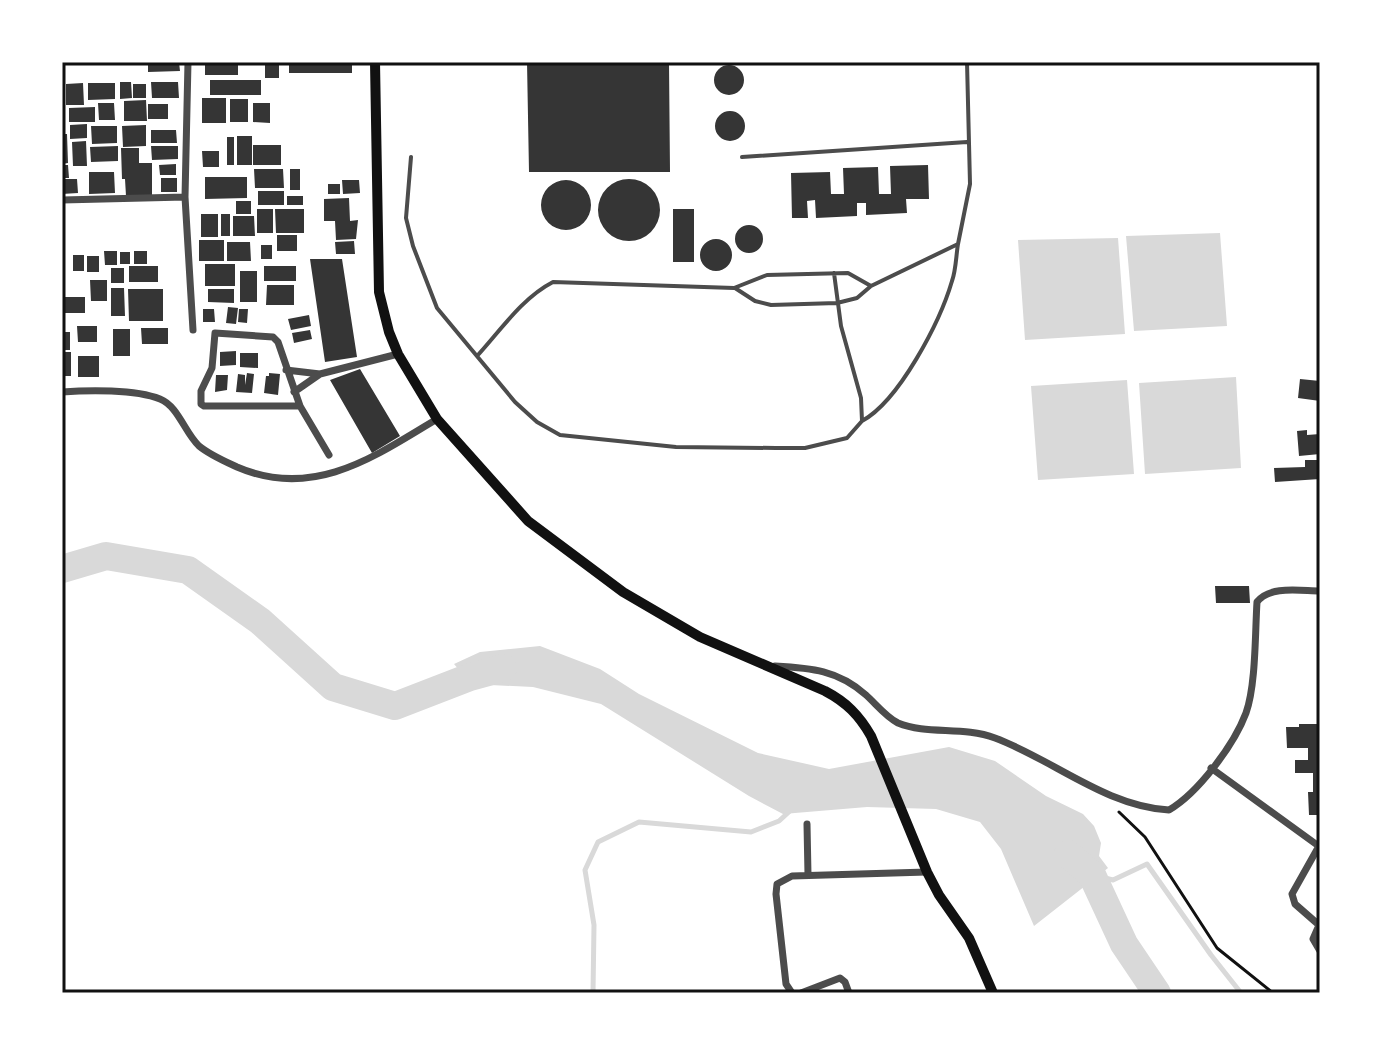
<svg xmlns="http://www.w3.org/2000/svg" width="1382" height="1055" viewBox="0 0 1382 1055" font-family="Figtree,sans-serif">
<style>
.water{fill:#d9d9d9}
.lines{fill:none;stroke-linecap:round;stroke-linejoin:round}
.stream{stroke:#d9d9d9;stroke-width:5}
.river{stroke:#d9d9d9;stroke-width:28}
.building{fill:#353535}
.path{stroke:#111;stroke-width:3}
.service{stroke:#4c4c4c;stroke-width:4}
.minor{stroke:#4c4c4c;stroke-width:7}
.secondary{stroke:#111;stroke-width:10}
.neatline{fill:none;stroke:#111;stroke-width:3}
</style>
<rect width="100%" height="100%" fill="#fff"/>
<path class="water" d="M1220,233L1227,326L1134,331L1126,236Z
M1118,238L1125,334L1025,340L1018,240Z
M1236,377L1241,468L1145,474L1139,383Z
M1127,380L1134,474L1038,480L1031,386Z
M540,646L600,669L639,694L758,753L829,769L949,747L995,761L1046,796L1083,814L1094,826L1101,843L1099,856L1108,868L1034,926L1001,849L980,822L936,809L867,807L783,814L749,796L601,704L533,687L471,684L454,664L480,652Z"/>
<g class="lines">
<path class="stream" d="M1093,875L1113,880L1147,864L1211,955L1241,993
M593,993L594,925L585,870L598,842L639,822L751,832L779,821L791,810"/>
<path class="river" d="M62,569L106,556L188,570L260,621L333,687L395,706L470,677L503,668
M1068,854L1092,875L1124,944L1157,993"/>
</g>
<path class="building" d="M148,62H179L180,71L148,72Z
M205,62H238V75H205Z
M289,62H352V73H289Z
M527,62H669L670,172H529Z
M265,65H279V78H265Z
M714 80a15 15 0 1 1 30 0a15 15 0 1 1-30 0Z
M210,80H261V95H210Z
M120,82H131L132,98L120,99Z
M151,82H178L179,98H152Z
M83,83L84,105H66V84Z
M88,83H115V99L88,100Z
M133,84H146V98H133Z
M202,98H226V123H202Z
M230,99H248V122H230Z
M146,100L147,121H124V101Z
M98,103H114L115,120H99Z
M253,103H270V123L253,122Z
M148,104H168V119H148Z
M95,107V122H69V108Z
M715 126a15 15 0 1 1 30 0a15 15 0 1 1-30 0Z
M87,124V138L70,139V125Z
M146,125V146L123,147L122,126Z
M91,126H117V143L92,144Z
M151,130H176L177,143H151Z
M62,134H67L68,163L62,164Z
M237,136H252V165H237Z
M227,137H234V165H227Z
M86,141L87,166H73L72,142Z
M253,145H281V165H253Z
M118,146V161L91,162L90,147Z
M151,146H178V159L152,160Z
M121,148H139V163H152V196H126L125,179H122Z
M202,151H219V167H203Z
M176,164V175H160L159,165Z
M62,165H68L69,178H62Z
M928,165L929,199H906L907,213L866,215V203H857V216L816,218L815,200L807,201L808,218H792L791,173L830,172L831,194H844L843,168L878,167L879,194H891L890,166Z
M254,169H283L284,188H255Z
M290,169H300V190H290Z
M89,172H114L115,193L89,194Z
M205,177H247V198L205,199Z
M161,178H177V192H161Z
M62,179H77L78,193L62,194Z
M598 210a31 31 0 1 1 62 0a31 31 0 1 1-62 0Z
M541 205a25 25 0 1 1 50 0a25 25 0 1 1-50 0Z
M342,180H359L360,193L343,194Z
M328,184H340V194H328Z
M258,191H284V205H258Z
M287,196H303V205H287Z
M349,198L350,221L358,220L356,239L336,240L335,221H324V199Z
M236,201H251V214H236Z
M257,209H273V233H257Z
M275,209H304V233H276Z
M673,209H694V262H673Z
M201,214H218V237H201Z
M221,214H230V236H221Z
M233,216H254L255,236H233Z
M735 239a14 14 0 1 1 28 0a14 14 0 1 1-28 0Z
M277,235H297V251H277Z
M700 255a16 16 0 1 1 32 0a16 16 0 1 1-32 0Z
M199,240H224V261H199Z
M354,241L355,254H336L335,242Z
M227,242H250L251,261H227Z
M261,245H272V259H261Z
M104,251H117V265H105Z
M134,251H147V264H134Z
M120,252H130V264H120Z
M73,255H84V271H73Z
M87,256H99V272H87Z
M310,259H342L357,357L325,362Z
M205,264H235V286H205Z
M129,266H158V282H129Z
M264,266H296V281H264Z
M111,268H124V283H111Z
M240,271H257V302H240Z
M90,280H107V301H91Z
M267,285H294V305H266Z
M111,288H124L125,316H111Z
M128,289H163V321H129Z
M208,289H234V303L208,302Z
M65,297H85V313H64Z
M228,307L238,308L236,324L226,323Z
M203,309H214L215,322H203Z
M239,309H248L247,323L238,322Z
M309,315L311,326L291,330L288,319Z
M77,326H97V342H78Z
M141,328H168V344H142Z
M113,329H130V356H113Z
M310,330L312,339L294,343L292,333Z
M62,332H70V350H62Z
M236,351V365L220,366V352Z
M62,352H71V376H62Z
M240,353H258V368L240,367Z
M78,356H99V377H78Z
M360,369L400,436L372,453L330,380Z
M247,373L254,374L252,393L236,392L238,374L245,375V385Z
M269,373L280,374L278,395L264,393L266,376H269Z
M216,375H228L227,390L215,392Z
M1300,379L1320,381V401L1298,398Z
M1307,430V435L1320,434V454L1299,456L1297,431Z
M1305,460H1320V479L1275,482L1274,468L1305,467Z
M1215,586H1249L1250,603H1216Z
M1299,724H1320V815H1309L1308,792H1313V773H1295V760H1308V748H1287L1286,727H1299Z"/>
<g class="lines">
<path class="path" d="M1119,812L1145,837L1217,948L1273,993"/>
<path class="service" d="M411,157L406,218L413,246L437,308L515,402L537,422L560,435L676,447L776,448H805L847,438L862,421L861,398L841,326L834,273
M742,157L967,142
M735,288L755,301L771,305L837,303L857,298L871,286L958,244L970,184L967,62
M477,356C500,331 522,298 553,282L734,288L767,275L848,273L871,286
M862,421C899,401 940,322 952,281C956,270 956,256 958,244"/>
<path class="minor" d="M188,62L185,197L193,330
M62,200L185,197
M286,370L320,374L398,354
M62,392C88,390 135,389 160,399C178,406 185,433 199,446C210,455 224,461 237,467C313,500 374,457 437,419
M294,392L320,374
M300,406L278,342L273,337L215,333L212,368L201,391V404L204,406H300L329,455
M775,666C811,668 838,670 866,695C876,704 886,717 898,723C927,735 963,726 995,738C1054,760 1105,806 1169,810C1198,793 1234,745 1246,713C1256,685 1255,633 1257,602C1270,585 1301,591 1320,591
M1211,768L1320,847
M807,824L808,875
M1319,846L1292,894L1295,904L1319,925
M1320,923L1313,939L1320,951
M792,993L786,984L776,894L777,884L792,876L927,872
M801,993L840,978L845,982L849,993"/>
<path class="secondary" d="M375,62L379,292L389,332L398,354L437,419L528,521L623,592L700,637L825,691C846,702 859,715 871,736L927,872L939,895L969,938L993,993"/>
</g>
<rect width="1382" height="1055" fill="none" stroke="#ffffff" stroke-width="128"/>
<rect x="64" y="64" width="1254" height="927" class="neatline"/>
</svg>
